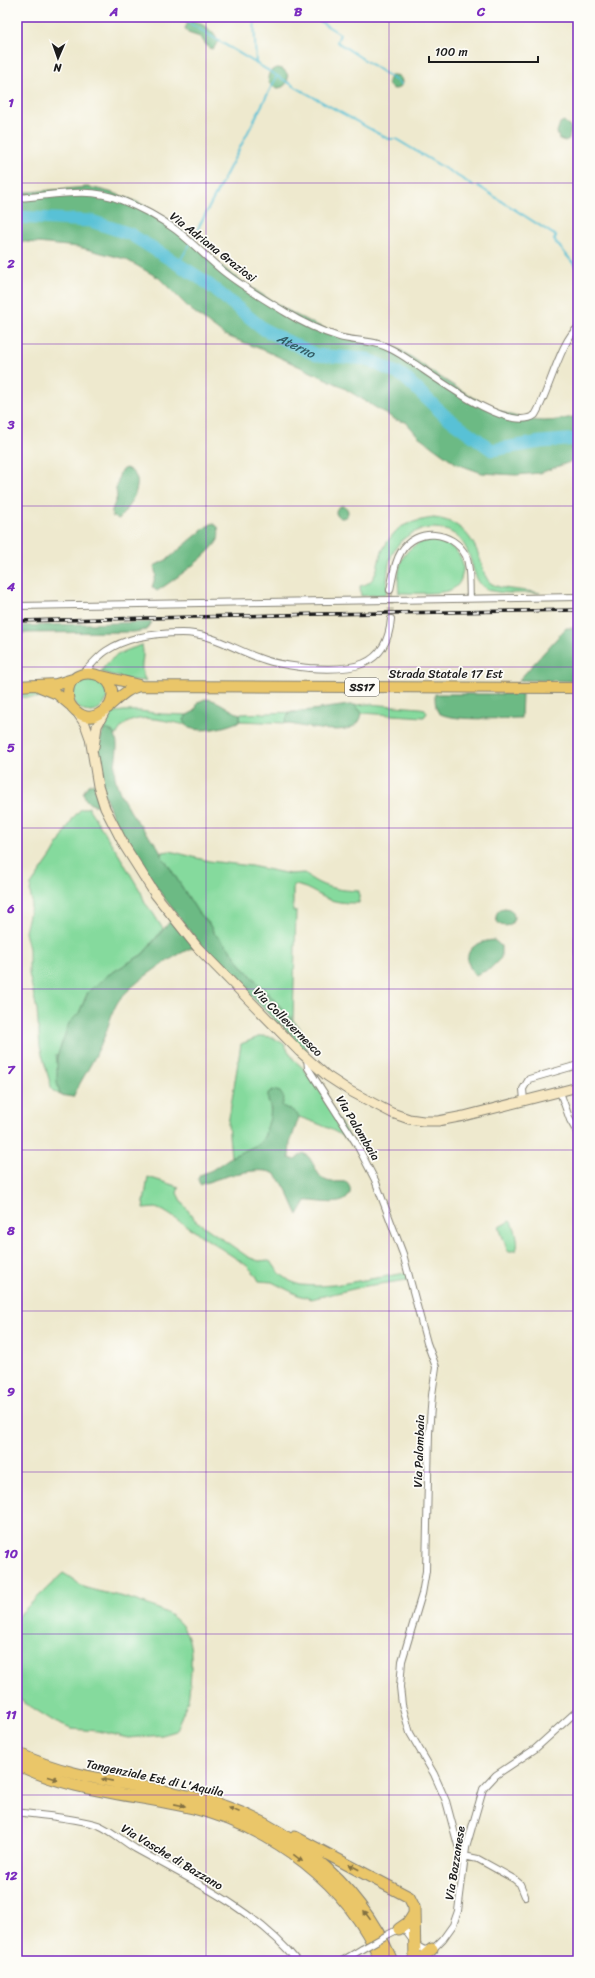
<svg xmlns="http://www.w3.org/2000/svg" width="595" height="1978" viewBox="0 0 595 1978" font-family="Sriracha,sans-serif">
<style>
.green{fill:#85da9d;stroke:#507b5c}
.forest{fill:#6cba84;stroke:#446b50}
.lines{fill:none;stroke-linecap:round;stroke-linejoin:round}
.stream{stroke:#59c1d6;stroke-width:2}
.river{stroke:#59c1d6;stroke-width:13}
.street-tunnel{stroke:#cecab3;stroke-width:6;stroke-dasharray:6 3;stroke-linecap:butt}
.street-casing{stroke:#858275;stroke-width:8}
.secondary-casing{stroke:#858275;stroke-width:11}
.primary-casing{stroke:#858275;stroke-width:12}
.highway-casing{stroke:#858275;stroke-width:13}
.street{stroke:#fff;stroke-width:6}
.secondary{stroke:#f7e8c3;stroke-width:9}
.primary{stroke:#eac669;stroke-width:10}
.highway{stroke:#eac669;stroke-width:11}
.rail-casing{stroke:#1c1c1c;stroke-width:3.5}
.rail{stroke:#fdfcf7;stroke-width:2;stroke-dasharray:6;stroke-linecap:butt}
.street-bridge-casing{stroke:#858275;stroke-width:8;stroke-linecap:butt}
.street-bridge{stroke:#fff;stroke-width:6}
.oneway{fill:#837142}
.grid{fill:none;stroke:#7b2cbf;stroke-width:1;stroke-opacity:0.55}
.labels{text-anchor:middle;stroke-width:3.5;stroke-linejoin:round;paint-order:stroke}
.shield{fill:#fdfcf7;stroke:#605f5e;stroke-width:1}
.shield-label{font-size:11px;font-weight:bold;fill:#1c1c1c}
.street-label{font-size:12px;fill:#1c1c1c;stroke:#fdfcf7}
.water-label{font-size:13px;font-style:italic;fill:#345e66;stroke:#fdfcf7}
.neatline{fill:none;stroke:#7b2cbf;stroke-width:1.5}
.grid-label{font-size:13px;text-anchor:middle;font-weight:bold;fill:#7b2cbf}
</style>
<rect width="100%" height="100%" fill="#fdfcf7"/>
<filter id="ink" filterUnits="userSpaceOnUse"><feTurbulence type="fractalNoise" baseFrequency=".025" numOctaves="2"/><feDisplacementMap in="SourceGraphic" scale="8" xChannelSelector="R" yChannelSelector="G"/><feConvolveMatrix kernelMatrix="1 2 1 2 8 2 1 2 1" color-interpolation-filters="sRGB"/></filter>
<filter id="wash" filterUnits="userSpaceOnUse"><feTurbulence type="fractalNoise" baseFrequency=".012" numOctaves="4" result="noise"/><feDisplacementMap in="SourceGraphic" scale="16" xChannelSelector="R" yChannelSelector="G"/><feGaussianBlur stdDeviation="0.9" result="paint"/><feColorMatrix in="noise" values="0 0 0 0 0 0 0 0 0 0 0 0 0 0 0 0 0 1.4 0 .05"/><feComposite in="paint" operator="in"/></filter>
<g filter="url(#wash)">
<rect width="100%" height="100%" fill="#eee9ce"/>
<path class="green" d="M433,518C460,520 474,538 481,562C484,571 485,581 494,585C504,590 527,590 540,593C524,592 499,596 485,588C469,578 475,548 454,534C430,519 397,534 390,560C387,571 387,582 387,594L361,596L360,586C378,583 376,566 382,552C385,544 392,535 398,529C408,522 421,520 433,518Z
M429,540C448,541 468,554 462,575C461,580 459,585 454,588C445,595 412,593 399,593C396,567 401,546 429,540Z
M142,645C146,660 137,666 146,681L129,680L101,672C111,655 124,651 142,645Z
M73 695a17 17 0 1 1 34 0a17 17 0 1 1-34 0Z
M17,690L38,692L52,696L40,698L17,697Z
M368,704L420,708L425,709L427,713L424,717L362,713L355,705Z
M140,711L162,714L187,715L184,720L187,725C163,721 128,708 116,736L112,731H103C109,708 120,711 140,711Z
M296,712L289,713L285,723L240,721V714Z
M89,807V809L119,855L141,892L145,903L153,913L163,929L143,954L108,975L88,992L79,1013L69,1024L57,1057L56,1055C59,1068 57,1082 60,1095L52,1090L40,1047L37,1010L29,974V949L25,932L32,902L30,893L31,885L52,855L73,818L80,810Z
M170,851L209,861L251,866L290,874L304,873C321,888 338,890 359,891V903C349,903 338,903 328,899C317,895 305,885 293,885V911H296L293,1020L242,966L230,949L214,933L208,922L199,914L165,860L160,856L163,852Z
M261,1036L272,1037L284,1044L294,1060L304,1069L321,1092L356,1148C340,1131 320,1124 299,1117L295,1112L268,1101C274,1111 268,1134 260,1143C253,1149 239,1153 231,1157L228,1124L241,1044Z
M148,1177L179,1187L177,1193L181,1201L195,1220L248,1257L259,1261L268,1260L273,1264L279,1273L290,1281L300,1285L318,1286L334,1285L406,1273L408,1280L366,1286L311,1299L298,1295L272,1282L259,1281L255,1274L246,1265L167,1213L156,1208L143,1209Z
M510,1221C515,1224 520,1244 516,1250L508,1252L499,1227Z
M63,1573C71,1577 78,1584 86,1588C102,1593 120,1595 137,1601C175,1614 193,1623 191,1666C191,1677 190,1688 188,1699C185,1710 179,1720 176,1731L162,1735L128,1738L98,1731L71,1729L55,1722L17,1698V1617Z"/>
<path class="forest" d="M194,21C204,24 215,32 218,42L213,49L209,48L200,37L188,33L185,28L188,23Z
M268 78a10 10 0 1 1 20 0a10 10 0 1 1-20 0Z
M388 82a7 7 0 1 1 14 0a7 7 0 1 1-14 0Z
M564,121L571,128L569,139L565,141L559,139L557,132L560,123Z
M87,187C119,192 152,206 177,227C198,243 215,263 237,278C268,299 301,321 337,333C356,338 375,337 393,346C405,352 417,361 428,369C462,391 503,421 545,421C556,421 567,418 578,416V459L540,473L516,475L482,473L457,464L418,436L406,422L396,420L339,385L266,351L224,335L190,309L159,278L125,259L78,247L17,241V193Z
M126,468C150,478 130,505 119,519L112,516V510L117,497L116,489L120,472Z
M336 512a6 6 0 1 1 12 0a6 6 0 1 1-12 0Z
M213,523L218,527C219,532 219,535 218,540C211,554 171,582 157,591L152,587L156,575L154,566L168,559L206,527Z
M152,622L147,630L134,632L17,633V626Z
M566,628H578V681L519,680Z
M435,694H522L521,718C507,718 446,722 438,712C435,707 435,699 435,694Z
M205,699C219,699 227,710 240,714V721C227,727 204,733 189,728L184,720L187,715L195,711L198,702Z
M349,705H355L362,713C361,719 359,723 354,726C340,735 300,726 285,723L289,713Z
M106,729C126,735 112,761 115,777C119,798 134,817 146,833C150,838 155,842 158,847C161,852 160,856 165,860L199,914L208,922L214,933L230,949L242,966L300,1028L307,1041V1053L201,946L159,891L135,855L113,817L102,788L98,760V747L103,731Z
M94,783L100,805C90,806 86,802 83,793L88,785Z
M496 917a9 9 0 1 1 18 0a9 9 0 1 1-18 0Z
M172,919L194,947C175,954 125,987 116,1005C110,1016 108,1030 102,1042C94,1061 82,1078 73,1097L60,1095L57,1082V1057L69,1023L79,1013L88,992L108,975L143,954Z
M494,940L501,946V958L490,969L475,975C459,955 471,942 494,940Z
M273,1090L280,1092L284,1098L282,1106L295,1112L299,1117L290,1143L289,1158L295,1160L303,1153C315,1158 314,1176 327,1181C332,1183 340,1181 346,1182C349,1185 351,1188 350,1193C345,1209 318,1200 306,1201L298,1215C292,1203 286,1185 276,1175C263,1163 215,1179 200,1185L198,1179L200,1175L212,1170L231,1157L259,1144L264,1137L270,1118L271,1106L268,1101V1093Z"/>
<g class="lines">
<path class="stream" d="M179,17L299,89L388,139H396L474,186
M254,17L256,64
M313,17L340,34L337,42L401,84
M478,186L556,236L554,240L578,269
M191,242L277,76
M178,264L190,244"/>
<path class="river" id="s1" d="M17,217L91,221L130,234L203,280L265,330L316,355L367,359L403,376L444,415L492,450L541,442L578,439"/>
</g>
</g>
<g filter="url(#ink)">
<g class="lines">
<path class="street-tunnel" d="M390,590L391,619"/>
<defs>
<path id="street" d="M17,198C52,196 88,186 121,200C141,208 160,218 176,230C193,243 208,259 224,272C243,287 264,299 285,312C301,322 320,331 339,337C349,340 359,340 369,342C385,344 399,353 412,362C435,377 509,434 535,415C547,397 562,337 578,328
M390,590C393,577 394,563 401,552C416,527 453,530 466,556C471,568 469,585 470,598
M17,606L578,597
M82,674C90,667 97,657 106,651C127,637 157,633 182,633C213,633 236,651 265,660C279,665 294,666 309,668C349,671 387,669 391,619
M578,940V952
M307,1059L308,1068L356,1143L375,1180L403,1254L427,1343L436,1367L432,1395L429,1433L426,1571L422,1594L402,1661L400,1687L402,1705L410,1733L434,1774L446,1801L460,1853L464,1856L478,1859L514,1879L520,1884L525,1896
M560,1092L570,1120L578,1134
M524,1101L523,1089L529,1079L578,1065
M17,1812C43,1816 72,1817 98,1825C111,1830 124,1842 136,1849C190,1879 259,1912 297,1961
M389,1934L399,1929L405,1930L416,1945L424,1950L434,1948L443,1939L453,1925L458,1911L466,1848L483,1789L496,1775L535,1749L578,1710
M342,1961L362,1949"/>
<path id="secondary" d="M77,712L85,724L90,738L98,786L105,808L124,845L155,894L198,948L300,1052L327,1076L350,1091L392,1113L409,1119L423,1121H438L464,1116L578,1087
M94,747L97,726L105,711"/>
<path id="primary" d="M102,676L139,685
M17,686L56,684L76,678
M40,687L57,694L70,705
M108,708C129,673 67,658 68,695C68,701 71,707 76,711C100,732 115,689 141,686L578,688"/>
<path id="highway" d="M17,1753C73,1780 136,1783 196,1798C281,1818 358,1880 392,1961
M17,1764C72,1792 134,1794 193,1808C272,1827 349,1884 381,1961
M295,1837L409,1897L414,1907L415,1961
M399,1929L409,1922L414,1914
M419,1961L432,1949"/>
</defs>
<use href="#street" class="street-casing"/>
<use href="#secondary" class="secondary-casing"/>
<use href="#primary" class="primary-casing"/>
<use href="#highway" class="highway-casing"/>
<use href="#street" class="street"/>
<use href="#secondary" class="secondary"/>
<use href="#primary" class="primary"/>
<use href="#highway" class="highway"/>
<defs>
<path id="rail" d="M17,621L322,614L578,610"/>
</defs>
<use href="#rail" class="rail-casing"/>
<use href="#rail" class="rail"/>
<defs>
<path id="street-bridge" d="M362,1949L389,1934"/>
</defs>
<use href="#street-bridge" class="street-bridge-casing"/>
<use href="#street-bridge" class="street-bridge"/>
</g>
<defs><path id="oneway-solid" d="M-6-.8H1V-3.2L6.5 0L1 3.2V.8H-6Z"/></defs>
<g class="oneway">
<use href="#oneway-solid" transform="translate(53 1778) rotate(17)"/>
<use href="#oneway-solid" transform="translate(107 1780) rotate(-169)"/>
<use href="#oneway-solid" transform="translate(180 1805) rotate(11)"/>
<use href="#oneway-solid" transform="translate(234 1810) rotate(-158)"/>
<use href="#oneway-solid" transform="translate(298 1858) rotate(38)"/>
<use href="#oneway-solid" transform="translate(354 1867) rotate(-152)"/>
<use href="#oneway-solid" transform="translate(367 1915) rotate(-126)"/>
</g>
</g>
<path class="grid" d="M206,17V1961M389,17V1961M17,183H578M17,344H578M17,506H578M17,667H578M17,828H578M17,989H578M17,1150H578M17,1311H578M17,1472H578M17,1634H578M17,1795H578"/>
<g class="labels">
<rect class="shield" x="345" y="678" width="34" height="18" rx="3"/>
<g class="shield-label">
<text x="362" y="691">SS17</text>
</g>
<g class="street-label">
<text transform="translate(213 247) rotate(38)" y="4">Via Adriana Graziosi</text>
<text x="446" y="678">Strada Statale 17 Est</text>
<text transform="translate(288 1022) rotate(45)" y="4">Via Collevernesco</text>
<text transform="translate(358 1128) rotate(59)" y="4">Via Palombaia</text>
<text transform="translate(419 1451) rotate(-88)" y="4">Via Palombaia</text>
<text transform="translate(155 1778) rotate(12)" y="4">Tangenziale Est di L'Aquila</text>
<text transform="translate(172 1857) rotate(31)" y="4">Via Vasche di Bazzano</text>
<text transform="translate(455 1863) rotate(-81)" y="4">Via Bazzanese</text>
</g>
<g class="water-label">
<text dy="5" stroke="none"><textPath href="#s1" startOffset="316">Aterno</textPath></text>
</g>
</g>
<rect width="595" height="1978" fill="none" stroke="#fdfcf7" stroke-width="44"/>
<g transform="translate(58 58) rotate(182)" stroke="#fdfcf7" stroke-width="3" paint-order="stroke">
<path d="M0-3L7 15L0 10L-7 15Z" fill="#1c1c1c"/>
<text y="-6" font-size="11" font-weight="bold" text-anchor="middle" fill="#1c1c1c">N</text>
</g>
<path d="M429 56v6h109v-6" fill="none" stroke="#1c1c1c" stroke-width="2"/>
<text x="435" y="56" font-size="12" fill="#1c1c1c" stroke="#fdfcf7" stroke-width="3" paint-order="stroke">100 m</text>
<rect x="22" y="22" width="551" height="1934" class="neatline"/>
<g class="grid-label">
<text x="114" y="16">A</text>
<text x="298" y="16">B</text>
<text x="481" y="16">C</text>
<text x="11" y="107">1</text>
<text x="11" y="268">2</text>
<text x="11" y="429">3</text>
<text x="11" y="591">4</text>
<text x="11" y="752">5</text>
<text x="11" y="913">6</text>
<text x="11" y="1074">7</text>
<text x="11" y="1235">8</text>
<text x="11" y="1396">9</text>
<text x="11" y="1558">10</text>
<text x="11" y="1719">11</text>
<text x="11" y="1880">12</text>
</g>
</svg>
